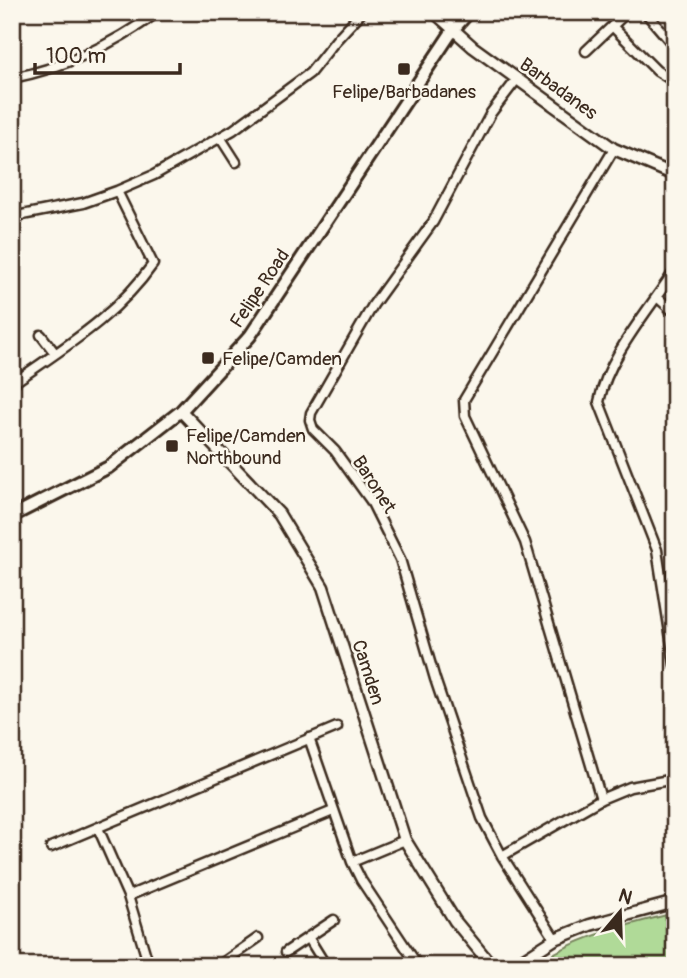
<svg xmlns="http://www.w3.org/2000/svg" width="687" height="978" viewBox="0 0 687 978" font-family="Pangolin,sans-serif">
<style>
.green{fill:#b0da98;stroke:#76825b;stroke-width:2}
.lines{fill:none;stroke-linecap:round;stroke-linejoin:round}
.minor-casing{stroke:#3b2a1e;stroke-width:13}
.tertiary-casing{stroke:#3b2a1e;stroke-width:15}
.secondary-casing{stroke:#3b2a1e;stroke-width:16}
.minor{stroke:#fbf7ec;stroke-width:8}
.tertiary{stroke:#fbf7ec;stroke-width:10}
.secondary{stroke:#fbf7ec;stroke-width:10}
.poi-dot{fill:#3b2a1e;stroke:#fbf7ec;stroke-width:2.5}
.labels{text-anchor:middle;stroke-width:5;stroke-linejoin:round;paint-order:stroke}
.street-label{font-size:19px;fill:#3b2a1e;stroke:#fbf7ec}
.poi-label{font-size:19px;fill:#3b2a1e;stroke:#fbf7ec;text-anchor:start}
</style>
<rect width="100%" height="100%" fill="#fbf7ec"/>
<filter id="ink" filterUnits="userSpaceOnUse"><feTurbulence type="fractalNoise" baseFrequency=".0143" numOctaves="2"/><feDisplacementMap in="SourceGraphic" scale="14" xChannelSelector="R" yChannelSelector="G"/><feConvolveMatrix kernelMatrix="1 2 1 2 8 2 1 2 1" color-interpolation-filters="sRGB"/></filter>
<g filter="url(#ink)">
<path class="green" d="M675,913V966H534C572,938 629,924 675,913Z"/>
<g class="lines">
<defs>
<path id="minor" d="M645,12L675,47
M612,26L657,71L675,82
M586,51L627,12
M12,78C65,68 115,43 158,12
M517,79L491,113L433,222L373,305L311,413L310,420L313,429L335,451L371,501L400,559L435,679L482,818L502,856L555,939
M220,137L236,162
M12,217L83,203L117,191L154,175L233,130L310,73L337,39L362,12
M675,270C649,310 608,356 599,402L657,550L675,665
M657,297L675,313
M41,335L55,353
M12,384C63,348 117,316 153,264L117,191
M309,738L352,862L361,880L418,966
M601,799L525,542L465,416L464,400L614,149
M98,828L128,896L149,966
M51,847L337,727
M502,856L601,799L630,787L675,779
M352,862L405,840
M128,896L333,811
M308,937L326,966
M286,952L334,920
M218,966L258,938"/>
<path id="tertiary" d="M434,12L473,47L614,149L675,175
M181,411L279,514L323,587L405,840L455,921L492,966
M513,966L555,939L590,925L675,902"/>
<path id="secondary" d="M12,516L109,467L181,411L250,336L453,30L469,12"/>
</defs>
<use href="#minor" class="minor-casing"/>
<use href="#tertiary" class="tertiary-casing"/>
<use href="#secondary" class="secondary-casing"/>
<use href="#minor" class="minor"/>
<use href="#tertiary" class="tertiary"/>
<use href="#secondary" class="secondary"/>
</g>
</g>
<g class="poi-dot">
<rect x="397" y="62" width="14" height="14" rx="3.5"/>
<rect x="201" y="351" width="14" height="14" rx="3.5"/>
<rect x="165" y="439" width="14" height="14" rx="3.5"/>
</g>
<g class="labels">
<g class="street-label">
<text transform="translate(559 88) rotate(36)" y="7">Barbadanes</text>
<text transform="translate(259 288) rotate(-56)" y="7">Felipe Road</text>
<text transform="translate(375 484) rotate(57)" y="7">Baronet</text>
<text transform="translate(369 672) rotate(72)" y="7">Camden</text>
</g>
<g class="poi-label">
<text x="404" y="98" text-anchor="middle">Felipe/Barbadanes</text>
<text x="222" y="365">Felipe/Camden</text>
<text x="186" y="442">Felipe/Camden<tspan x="186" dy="22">Northbound</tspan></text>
</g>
</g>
<rect width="687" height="978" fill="none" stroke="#fbf7ec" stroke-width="42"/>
<rect x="21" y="21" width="645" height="936" fill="none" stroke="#3b2a1e" stroke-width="2.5" filter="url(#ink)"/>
<g transform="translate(620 912) rotate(19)" stroke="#fbf7ec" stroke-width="5" paint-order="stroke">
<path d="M0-5L12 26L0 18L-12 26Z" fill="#3b2a1e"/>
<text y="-10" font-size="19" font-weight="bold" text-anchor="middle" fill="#3b2a1e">N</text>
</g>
<path d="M35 63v10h145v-10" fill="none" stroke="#3b2a1e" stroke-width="3.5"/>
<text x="46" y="63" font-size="21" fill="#3b2a1e" stroke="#fbf7ec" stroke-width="5" paint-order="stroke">100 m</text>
</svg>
